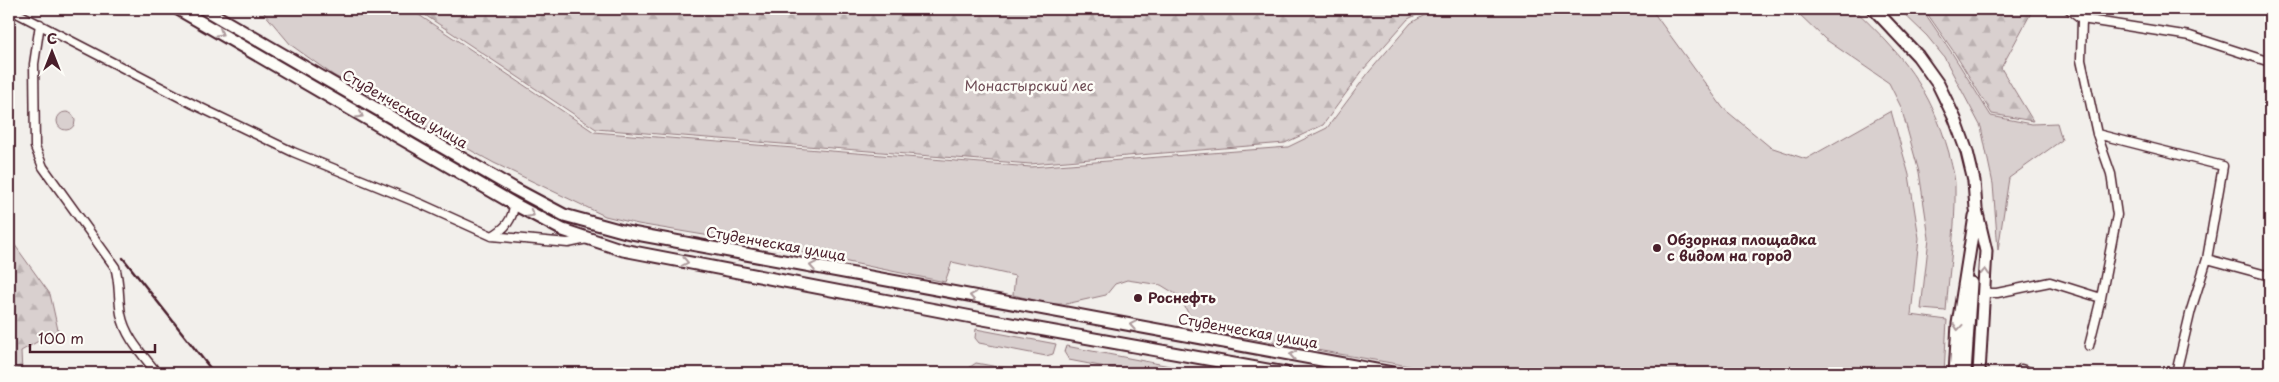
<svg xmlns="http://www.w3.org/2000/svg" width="2279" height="382" viewBox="0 0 2279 382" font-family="'Playpen Sans',sans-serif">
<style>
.grass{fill:#d9d0cf;stroke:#92787d}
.forest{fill:url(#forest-firs);stroke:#92787d}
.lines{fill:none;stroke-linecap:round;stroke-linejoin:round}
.street-casing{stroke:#4a1f2b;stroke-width:11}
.secondary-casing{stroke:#4a1f2b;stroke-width:15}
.street{stroke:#fdfcf7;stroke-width:8}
.secondary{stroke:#fdfcf7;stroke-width:11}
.rail{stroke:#4a1f2b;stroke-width:2.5}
.oneway{stroke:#ac999b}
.poi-dot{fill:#4a1f2b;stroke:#fdfcf7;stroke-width:2}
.labels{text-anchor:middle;stroke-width:5;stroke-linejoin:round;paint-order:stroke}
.park-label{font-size:14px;fill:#6e4b54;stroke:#fdfcf7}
.street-label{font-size:14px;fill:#4a1f2b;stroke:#fdfcf7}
.poi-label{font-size:14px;font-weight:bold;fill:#4a1f2b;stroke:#fdfcf7;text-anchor:start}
</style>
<defs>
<pattern id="forest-firs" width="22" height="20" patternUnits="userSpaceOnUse" patternTransform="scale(1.25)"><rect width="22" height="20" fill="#d9d0cf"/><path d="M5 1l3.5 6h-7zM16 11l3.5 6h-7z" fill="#bcb2b2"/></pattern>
</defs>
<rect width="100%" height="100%" fill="#f2efeb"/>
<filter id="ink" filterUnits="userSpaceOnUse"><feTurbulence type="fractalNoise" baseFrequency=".02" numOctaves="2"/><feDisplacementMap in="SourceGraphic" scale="10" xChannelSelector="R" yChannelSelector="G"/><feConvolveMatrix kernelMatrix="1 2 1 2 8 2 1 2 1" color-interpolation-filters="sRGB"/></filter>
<g filter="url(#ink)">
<path class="grass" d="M266,9H410L594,132L1031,167L1288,147L1327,128L1369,72L1411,23L1435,9H1651L1723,108L1770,147L1806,159L1891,111L1909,175L1919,238L1911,315L1947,320L1944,373H1449L1201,330L1194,324L1179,296L1161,285L1127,280L1115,284L1106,295L1066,304H1051L1013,295L1015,276L952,262L945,282L770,246L638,224L605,216L494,163L333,75L291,45L264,13Z
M1794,9H1854C1901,53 1931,89 1949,153C1951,164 1955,175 1955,186C1956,228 1949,270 1946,311L1921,309L1929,238L1919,172L1901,107L1889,83L1825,39Z
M1899,9H1922L1952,53L1991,116L2032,124L2057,123L2062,140L2009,178L1998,250L1993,184L1981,127L1944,57L1927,36Z
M57 121a9 9 0 1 1 18 0a9 9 0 1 1-18 0Z
M976,329L1056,344L1053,354L1046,356L979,343L975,338Z
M1066,346L1175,367L1173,373H1136L1069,360L1064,352Z
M976,363L1031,373H968L970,367Z"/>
<path class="forest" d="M416,9H1428L1408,19L1363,70L1323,125L1285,143L1030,164L596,129Z
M1924,9H2027L2031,13L2001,68L2033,121L1992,114L1954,52Z
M9,237L50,294L58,330L21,351L22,373H9Z"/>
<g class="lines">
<defs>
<path id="street" d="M9,9L193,104L293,152L421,204L492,236L568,243L587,239
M2069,9L2082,19L2190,36L2270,62
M2082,19L2081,60L2097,134L2111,174L2117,215L2101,298L2089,346
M40,24L34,64L35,147L43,167L115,267C120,282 118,298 121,314C125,337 143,355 157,373
M2097,134L2223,166L2207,259L2191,310L2176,373
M492,236C505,229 513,220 514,204
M2207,259L2270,276
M1984,293H1997L2050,282L2101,298
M2021,369L2033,373"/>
<path id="secondary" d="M178,9L514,204L563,230L623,250L972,317L1285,373
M204,9L515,189L564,215L626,232L1392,373
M1874,9L1918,56L1938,84L1955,119L1967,152L1974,181L1976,209L1986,251L1979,373
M1955,373L1958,324L1975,216
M1965,373L1971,283"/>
</defs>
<use href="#street" class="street-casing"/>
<use href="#secondary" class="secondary-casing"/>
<use href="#street" class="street"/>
<use href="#secondary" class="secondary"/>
<path class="rail" d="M123,258L214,373"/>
</g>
<defs><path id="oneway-chevron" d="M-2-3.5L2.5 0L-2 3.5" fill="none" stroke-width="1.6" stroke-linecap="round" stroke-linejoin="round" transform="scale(1.25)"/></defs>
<g class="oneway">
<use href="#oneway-chevron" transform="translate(220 33) rotate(30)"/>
<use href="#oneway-chevron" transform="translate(360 115) rotate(30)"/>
<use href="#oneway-chevron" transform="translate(531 214) rotate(27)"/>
<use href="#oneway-chevron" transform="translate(685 262) rotate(11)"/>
<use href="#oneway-chevron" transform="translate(813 266) rotate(-170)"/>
<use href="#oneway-chevron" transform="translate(1985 272) rotate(-87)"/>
<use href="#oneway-chevron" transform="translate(973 296) rotate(-170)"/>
<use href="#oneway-chevron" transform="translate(1133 325) rotate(-170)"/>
<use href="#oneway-chevron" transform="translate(1958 327) rotate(95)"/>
<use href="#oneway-chevron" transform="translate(1293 355) rotate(-170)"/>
</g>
</g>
<g class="poi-dot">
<circle cx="1657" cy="248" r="5"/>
<circle cx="1138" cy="298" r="5"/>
</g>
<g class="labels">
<g class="park-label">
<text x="1029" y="91">Монастырский лес</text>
</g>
<g class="street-label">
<text transform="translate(405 109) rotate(30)" y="5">Студенческая улица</text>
<text transform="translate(776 244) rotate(10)" y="5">Студенческая улица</text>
<text transform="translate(1248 331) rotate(10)" y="5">Студенческая улица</text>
</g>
<g class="poi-label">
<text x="1667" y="245">Обзорная площадка<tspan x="1667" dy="16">с видом на город</tspan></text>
<text x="1148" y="303">Роснефть</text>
</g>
</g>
<rect width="2279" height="382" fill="none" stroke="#fdfcf7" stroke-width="30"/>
<rect x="15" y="15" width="2249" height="352" fill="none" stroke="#4a1f2b" stroke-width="2" filter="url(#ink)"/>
<g transform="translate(52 52)" stroke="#fdfcf7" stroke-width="4" paint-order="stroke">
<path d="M0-4L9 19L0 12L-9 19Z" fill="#4a1f2b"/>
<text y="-8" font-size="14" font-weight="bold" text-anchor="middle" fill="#4a1f2b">С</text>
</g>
<path d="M30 344v8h125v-8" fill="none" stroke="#4a1f2b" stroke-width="2.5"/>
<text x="38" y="344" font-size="15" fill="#4a1f2b" stroke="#fdfcf7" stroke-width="4" paint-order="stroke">100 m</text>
</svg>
